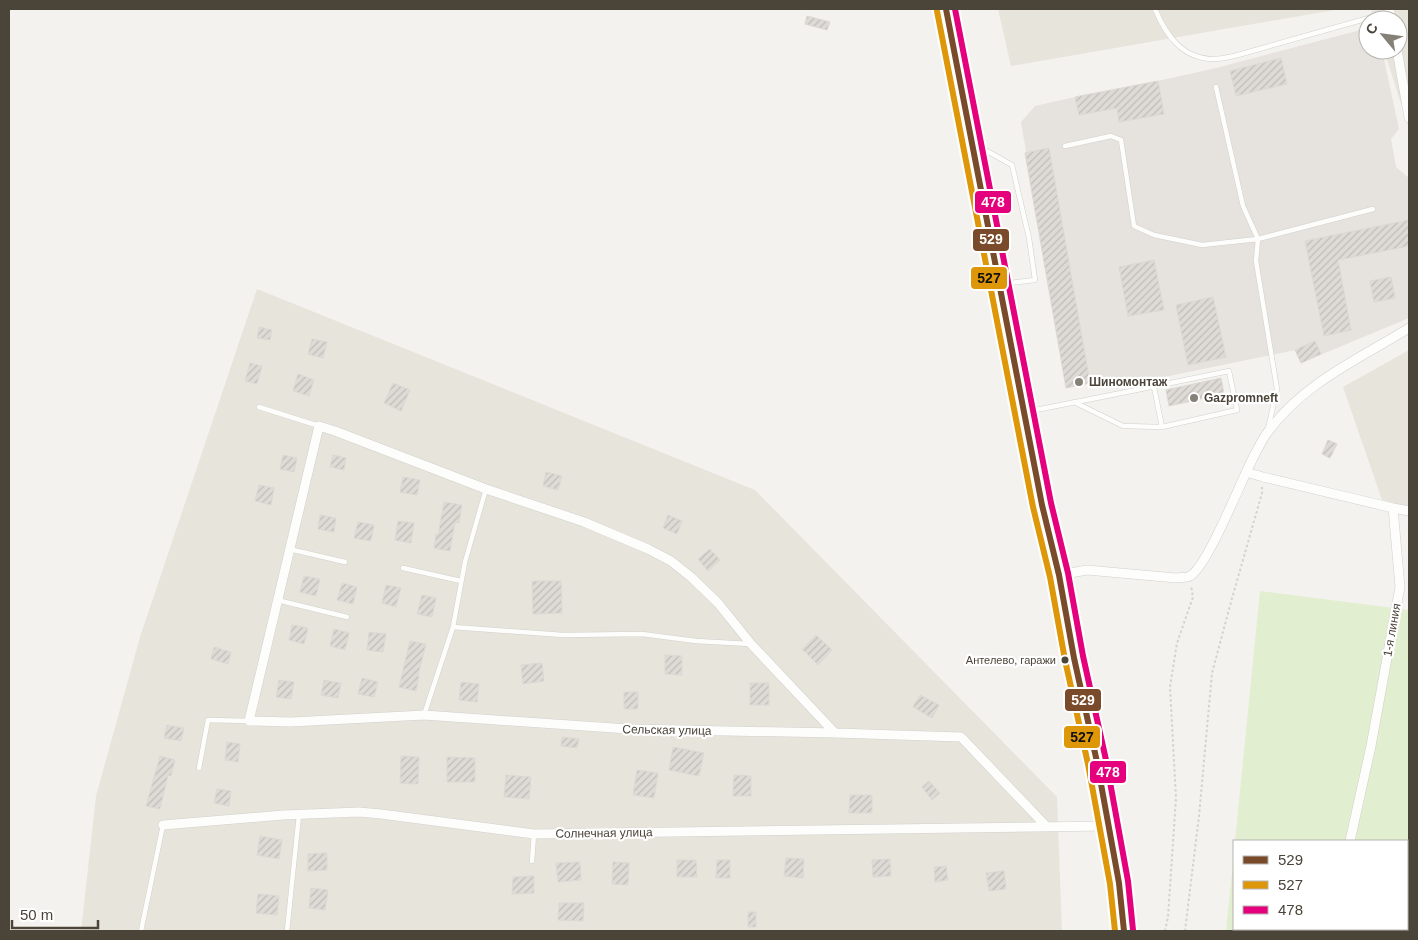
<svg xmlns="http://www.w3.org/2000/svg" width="1418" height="940" viewBox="0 0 1418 940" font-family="Helvetica,sans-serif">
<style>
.residential{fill:#e7e4dc}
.industrial{fill:#e6e2de}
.green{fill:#e1eecf}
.building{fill:url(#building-hatch);stroke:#dcd9d4}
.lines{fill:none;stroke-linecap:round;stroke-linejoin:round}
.lane-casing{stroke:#d2d0cb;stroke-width:5.5}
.street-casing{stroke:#d2d0cb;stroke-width:10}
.secondary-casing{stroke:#d3cfc5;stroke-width:14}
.path{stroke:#d3d2cc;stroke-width:2;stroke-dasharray:2.5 2.5;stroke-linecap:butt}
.lane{stroke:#fdfdfc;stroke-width:4.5}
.street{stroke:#fdfdfc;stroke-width:9}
.secondary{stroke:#f7f6f1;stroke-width:12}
.bus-1-casing{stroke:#fff;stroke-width:10}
.bus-2-casing{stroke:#fff;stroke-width:10}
.bus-3-casing{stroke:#fff;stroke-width:10}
.bus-1{stroke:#7a4b2a;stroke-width:6}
.bus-2{stroke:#dd9709;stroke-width:6}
.bus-3{stroke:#e5007d;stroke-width:6}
.poi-dot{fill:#868178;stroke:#fff;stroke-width:2}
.bus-dot{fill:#4b4439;stroke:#fff;stroke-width:2}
.labels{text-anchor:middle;stroke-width:4.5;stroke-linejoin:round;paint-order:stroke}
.bus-label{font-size:11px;fill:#4b4439;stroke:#fff;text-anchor:end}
.poi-label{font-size:12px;font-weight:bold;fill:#4b4439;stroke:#fff;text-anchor:start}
.street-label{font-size:12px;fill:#4b4439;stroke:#fff}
.line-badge{stroke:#fff;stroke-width:2}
.badge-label{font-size:14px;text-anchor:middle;font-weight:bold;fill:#fff}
.pale-badge-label{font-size:14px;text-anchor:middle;font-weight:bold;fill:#111}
</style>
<defs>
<pattern id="building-hatch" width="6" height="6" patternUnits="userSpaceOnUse" patternTransform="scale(1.25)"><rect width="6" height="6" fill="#dedbd6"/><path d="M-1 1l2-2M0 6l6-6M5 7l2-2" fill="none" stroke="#c0bdb8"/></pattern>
</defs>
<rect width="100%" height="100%" fill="#f4f2ee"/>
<path class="residential" d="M998,9H1340L1011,66Z
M1371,9H1409V129L1384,50H1398V20H1375Z
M257,289L755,490L1057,797L1062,931H81L96,796L140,637Z
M1409,350V507L1382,500L1343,387Z"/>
<path class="industrial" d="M1368,28V50H1382L1399,129L1391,139L1396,167L1409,178V318L1301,363L1295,350L1111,388L1108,379L1066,388L1021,122L1035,106L1075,97L1158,81L1216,68Z"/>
<path class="green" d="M1260,591L1409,610V931H1226L1234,853V929H1407V841H1235Z"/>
<path class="building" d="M807,16L830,22L827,30L805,24Z
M1281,58L1287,84L1236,96L1230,71Z
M1158,81L1164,114L1119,122L1117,108L1079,115L1075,97Z
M1049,148L1090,383L1066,388L1025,153Z
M1409,220V246L1338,260L1351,330L1324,336L1305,241Z
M1154,260L1164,310L1128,316L1119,267Z
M1391,277L1395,298L1374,302L1370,281Z
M1213,297L1226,357L1188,365L1176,305Z
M259,327L272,330L270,340L257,338Z
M312,339L327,342L323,358L308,354Z
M1315,341L1321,354L1301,363L1295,350Z
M250,363L262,366L257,384L245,381Z
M298,374L314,380L309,396L293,391Z
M1221,378L1224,394L1169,406L1166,390Z
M393,383L410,390L401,411L384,403Z
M1328,440L1337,444L1330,458L1322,454Z
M283,455L297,458L294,472L280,469Z
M333,455L346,458L344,470L330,467Z
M546,472L562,476L558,490L543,486Z
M403,477L420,480L417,495L400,492Z
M259,485L274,488L271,505L255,501Z
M444,502L462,505L459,523L455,522L450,551L434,548L436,534L438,535Z
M320,515L336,518L334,532L318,529Z
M668,515L682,521L677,534L663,528Z
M398,521L414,523L411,543L395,540Z
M358,522L374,525L371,541L354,538Z
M710,549L720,560L708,571L698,559Z
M304,576L320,579L316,596L300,592Z
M532,581H561L562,613L533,614Z
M342,583L357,587L353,604L337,600Z
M386,585L401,588L396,607L382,603Z
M422,595L436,598L432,617L417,614Z
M292,625L308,628L304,644L289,640Z
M334,629L349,633L345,650L330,646Z
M369,632L386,634L383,652L367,650Z
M816,635L832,650L818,665L802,649Z
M410,641L426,644L418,675L419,676L416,691L399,687Z
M214,647L231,652L228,664L211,659Z
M665,655L682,656V675L665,674Z
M542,663L544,681L523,684L521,665Z
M362,678L378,682L374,697L358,694Z
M279,680L294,682L291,699L276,697Z
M324,680L341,683L338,698L321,695Z
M461,682L479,684L477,702L459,700Z
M750,683H769V705H750Z
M624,692H638V709H624Z
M920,695L939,705L932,718L913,707Z
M167,725L184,728L181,741L164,738Z
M562,737L579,739L577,748L561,746Z
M227,742L240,744L238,762L225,760Z
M673,747L704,753L699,776L669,770Z
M160,756L175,760L171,776L168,775L160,809L146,806Z
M401,756L419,757L418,784L400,783Z
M447,757L475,758V782H447Z
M637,770L658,773L654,798L633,795Z
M506,775L531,777L529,799L504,797Z
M734,775L751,776V796H733Z
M929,781L940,793L932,800L922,787Z
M217,789L231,791L229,806L214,803Z
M850,795H872V813H849Z
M260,836L282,840L279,859L257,855Z
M327,853V870L308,871V854Z
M786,858L804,859L803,878L784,876Z
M890,859L891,876L873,877L872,860Z
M677,860H696L697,877H677Z
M717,860H730V878H716Z
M580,862L581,880L558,882L556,863Z
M613,862L629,863L628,885L612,884Z
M946,866L948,880L935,882L934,867Z
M1004,871L1006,889L989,891L986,873Z
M534,876V893L512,894L513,877Z
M311,888L328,890L325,910L309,908Z
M258,894L279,896L277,915L256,913Z
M559,903H584L583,921L558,920Z
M748,912H756V927H748Z"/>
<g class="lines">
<defs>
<path id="lane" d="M1155,9C1166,35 1182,59 1214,59C1222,59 1230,57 1238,55L1390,12
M1216,87L1243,206L1258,239L1256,261L1277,389L1268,429
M976,145L1012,165L1029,238L1035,280L1001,284
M1065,146L1111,136L1121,140L1134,226L1154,235L1202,245L1258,239L1373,209
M1154,387L1162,427
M259,407L319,426
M1025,412C1093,399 1161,385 1229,371L1237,410L1162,427L1123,426L1074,402
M289,549L345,562
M403,568L461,581
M277,600L347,617
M453,627L563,635L642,634L696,641L750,644
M424,715L453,627L465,562L486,489
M199,768L208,720L249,721
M532,861L534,834
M141,931L163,825
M287,931L299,815"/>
<path id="street" d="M1389,9L1392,20
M1397,50L1409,118
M1246,472L1263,477L1393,508L1400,587L1371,746L1350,841
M1393,508L1409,511
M1059,575L1087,570L1176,578C1180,577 1187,578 1190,576C1208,566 1242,478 1254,456C1258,448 1262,440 1267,433C1303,383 1359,359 1409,328
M835,733L751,644L718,603L691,577L671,561L648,549L584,522L486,489L335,431L319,426L249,721L291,722L424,715L628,729L835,733L961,737L1047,827
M163,825L283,815L359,812L381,814L534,834L1109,826
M1330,931L1331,929"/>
<path id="secondary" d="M946,9L1042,505L1059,575L1074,658L1097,762L1119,883L1124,931"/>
</defs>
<use href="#lane" class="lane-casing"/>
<use href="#street" class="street-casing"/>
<use href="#secondary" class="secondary-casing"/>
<path class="path" d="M1165,931L1168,917L1176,798L1170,687L1177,643L1193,597L1191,586
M1185,931L1199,816L1212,673L1231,602L1262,493V487"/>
<use href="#lane" class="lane"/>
<use href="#street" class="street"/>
<use href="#secondary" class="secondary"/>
<defs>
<path id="bus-1" d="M946,9L1042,505L1059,575L1074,658L1097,762L1119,883L1124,931"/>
<path id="bus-2" d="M937,11L1033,507L1050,577L1065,660L1088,764L1110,884L1115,931"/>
<path id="bus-3" d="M955,9L1051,503L1068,573L1083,656L1106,760L1128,881L1133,930"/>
</defs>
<use href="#bus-1" class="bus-1-casing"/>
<use href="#bus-2" class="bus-2-casing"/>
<use href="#bus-3" class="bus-3-casing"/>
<use href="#bus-1" class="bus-1"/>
<use href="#bus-2" class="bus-2"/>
<use href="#bus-3" class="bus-3"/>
</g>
<g class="poi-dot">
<circle cx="1079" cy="382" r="5"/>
<circle cx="1194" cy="398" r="5"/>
</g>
<circle class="bus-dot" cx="1065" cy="660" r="4.5"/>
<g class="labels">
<g class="bus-label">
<text x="1056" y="664">Антелево, гаражи</text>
</g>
<g class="poi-label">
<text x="1089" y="386">Шиномонтаж</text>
<text x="1204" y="402">Gazpromneft</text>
</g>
<g class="street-label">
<text transform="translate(1392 630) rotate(-80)" y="4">1-я линия</text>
<text transform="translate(667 730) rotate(1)" y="4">Сельская улица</text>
<text transform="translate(604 833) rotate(-1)" y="4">Солнечная улица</text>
</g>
</g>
<g class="line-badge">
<rect x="974" y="190" width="38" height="24" rx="5" fill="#e5007d"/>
<rect x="972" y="228" width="38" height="24" rx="5" fill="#7a4b2a"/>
<rect x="970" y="266" width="38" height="24" rx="5" fill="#dd9709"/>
<rect x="1064" y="688" width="38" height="24" rx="5" fill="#7a4b2a"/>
<rect x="1063" y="725" width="38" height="24" rx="5" fill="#dd9709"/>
<rect x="1089" y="760" width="38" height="24" rx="5" fill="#e5007d"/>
</g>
<g class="badge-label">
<text x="993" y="207">478</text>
<text x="991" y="244">529</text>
<text x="1083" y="705">529</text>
<text x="1108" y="777">478</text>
</g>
<g class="pale-badge-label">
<text x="989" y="283">527</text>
<text x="1082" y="742">527</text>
</g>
<rect width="1418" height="940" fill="none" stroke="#4b4439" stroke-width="20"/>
<rect x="1233" y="840" width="175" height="90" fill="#ffffff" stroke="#b7b4b0"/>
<rect x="1243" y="856" width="25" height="8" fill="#7a4b2a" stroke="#b7b4b0"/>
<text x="1278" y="865" font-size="15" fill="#4b4439">529</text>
<rect x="1243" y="881" width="25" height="8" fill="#dd9709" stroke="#b7b4b0"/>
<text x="1278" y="890" font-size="15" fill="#4b4439">527</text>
<rect x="1243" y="906" width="25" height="8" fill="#e5007d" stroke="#b7b4b0"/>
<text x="1278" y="915" font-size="15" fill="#4b4439">478</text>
<g transform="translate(1383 35) rotate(299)"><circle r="24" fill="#ffffff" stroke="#b7b4b0"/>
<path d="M0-4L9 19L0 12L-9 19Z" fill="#868178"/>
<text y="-8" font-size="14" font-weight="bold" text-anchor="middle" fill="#4b4439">С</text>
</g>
<path d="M12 920v8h86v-8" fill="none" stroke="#4b4439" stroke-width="2.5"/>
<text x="20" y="920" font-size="15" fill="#4b4439" stroke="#ffffff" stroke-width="4" paint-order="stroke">50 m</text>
</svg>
